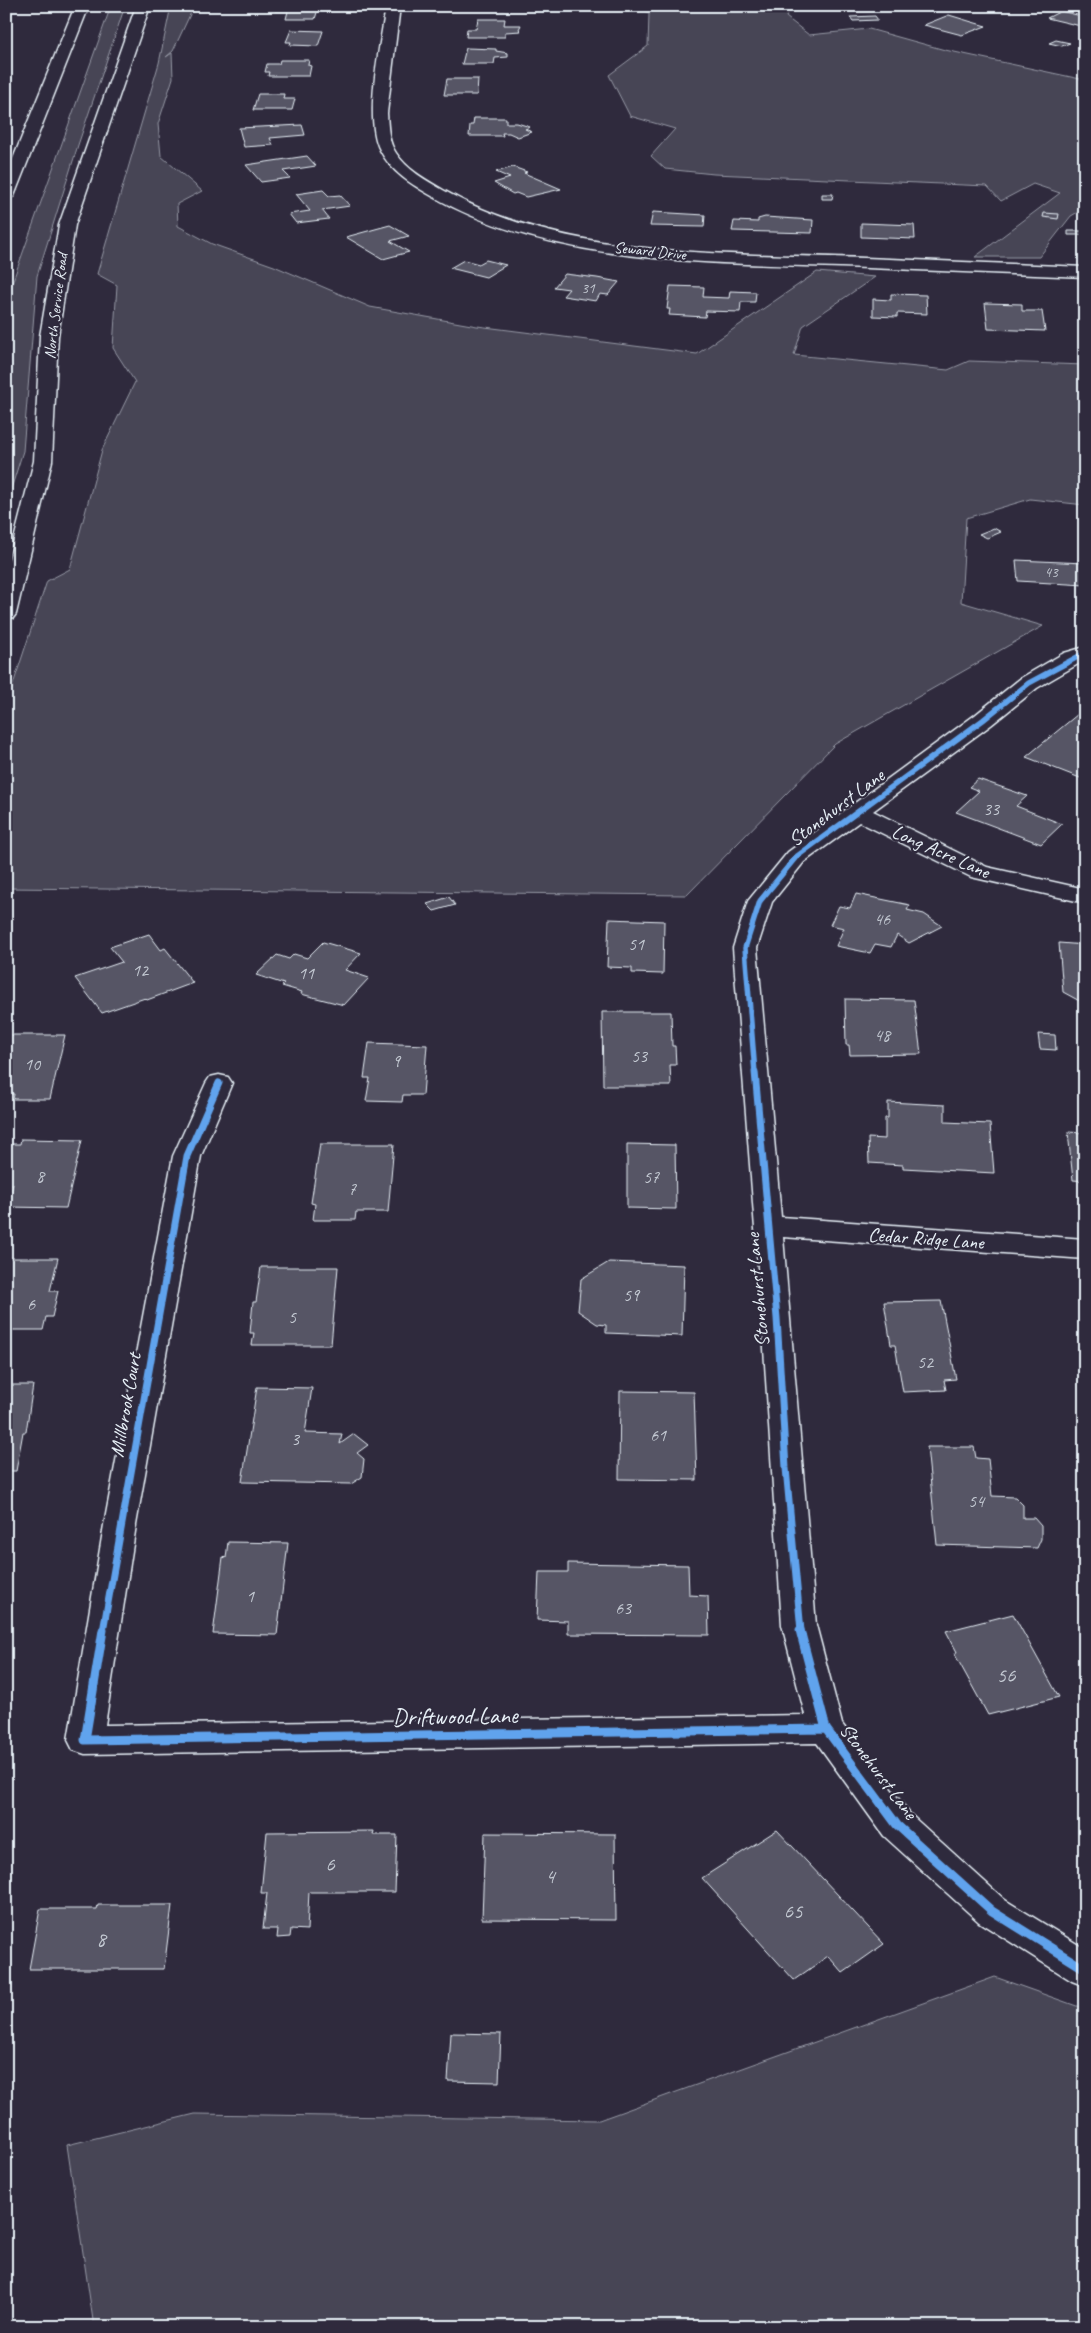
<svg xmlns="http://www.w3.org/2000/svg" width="1091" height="2333" viewBox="0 0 1091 2333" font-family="Caveat,sans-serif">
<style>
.green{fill:#464455;stroke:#979aa6}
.building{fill:#575565;stroke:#e8f1f8}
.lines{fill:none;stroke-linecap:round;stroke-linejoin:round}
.minor-casing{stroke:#e8f1f8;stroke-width:3}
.secondary-casing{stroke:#e8f1f8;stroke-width:3}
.motorway-casing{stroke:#e8f1f8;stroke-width:3}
.minor{fill:#2f2a3d;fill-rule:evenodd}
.secondary{fill:#2f2a3d;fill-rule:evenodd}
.motorway{fill:#2f2a3d;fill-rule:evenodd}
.cycleway-far2-casing{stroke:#2f2a3d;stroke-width:8}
.cycleway-far1-casing{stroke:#2f2a3d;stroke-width:10}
.cycleway-casing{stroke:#2f2a3d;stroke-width:12}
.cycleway-far2{stroke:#60a3ed;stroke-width:5.5}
.cycleway-far1{stroke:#60a3ed;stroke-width:7}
.cycleway{stroke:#60a3ed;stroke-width:9}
.labels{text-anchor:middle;stroke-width:4.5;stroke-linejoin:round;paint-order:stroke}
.far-number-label{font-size:15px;fill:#c4cad3}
.far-street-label{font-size:16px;fill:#e8f1f8;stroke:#2f2a3d}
.number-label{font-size:18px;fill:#c4cad3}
.street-label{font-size:20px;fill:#e8f1f8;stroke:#2f2a3d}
.near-number-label{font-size:21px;fill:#c4cad3}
.near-street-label{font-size:24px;fill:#e8f1f8;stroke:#2f2a3d}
</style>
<rect width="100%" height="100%" fill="#2f2a3d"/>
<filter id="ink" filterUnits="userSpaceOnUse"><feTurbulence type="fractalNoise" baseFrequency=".02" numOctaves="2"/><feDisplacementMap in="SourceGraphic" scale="10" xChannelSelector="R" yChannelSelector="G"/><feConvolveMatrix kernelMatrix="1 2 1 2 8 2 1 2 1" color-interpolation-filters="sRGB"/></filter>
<g filter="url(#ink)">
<path class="green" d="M111,6H125L78,145L37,276L23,451L6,505V300Z
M171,6H194L173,51L166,57L172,53L173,78L158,124L161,156L202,191L177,204L178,226L212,244L274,266L370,307L477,326L697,354L817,272L875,277L803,326L794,355L948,370L969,361L1085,365V505L1030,499L966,518L961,602L1043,626L835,744L687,895L6,888V706L47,581L70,569L102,450L135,382L113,348L117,285L97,274L159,63Z
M640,6H790L786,17L809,35L869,29L945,50L1085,80V208L1071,216L1039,257H975L1060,193L1033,184L1001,201L987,186L714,174L665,169L651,156L675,129L630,116L609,75L648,46L649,14Z
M995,1977L1085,2009V2327H94L67,2145L195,2114L599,2120Z"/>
<path class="building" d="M276,6H325L324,9H318L315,19H286L288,11H275Z
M469,6H505V9L469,8Z
M1061,11L1085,17V27L1047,18Z
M949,15L972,22L986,26L962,35L924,25Z
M875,16L878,20L853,21L850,17Z
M478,19H505L504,25H521L519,29L521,31L505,32V37H466L467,29H476Z
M291,30L323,31L318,46L290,45L291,42H286Z
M1056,40L1070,43L1062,46L1049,43Z
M466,48L496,49V51L508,53V57L495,58L494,64H462Z
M280,60H309L308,65L311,66L309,76H268L269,72H265L267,64H279Z
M447,79H478L477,95H444Z
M258,94H284L283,99H295L292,110H253Z
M474,118H506V123H517L530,127L525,129L532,132L518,137L509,133H502L503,136H469L470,125H473Z
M302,125L305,135L270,138L273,145L244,147L239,128Z
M307,156L316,166L283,171L290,178L261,182L246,165Z
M513,167L527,172L524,173L561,189L526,197L516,193L513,194L494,183L510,178L496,172Z
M323,190L329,196L340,195L350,206L322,210L329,219L296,223L289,214L310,211L296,194Z
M822,194H833L832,199H822Z
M653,212L705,215L704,227L650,226Z
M1044,213L1059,214L1058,219L1043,217Z
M765,217L813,220L812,233L732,231L734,221L758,222V219Z
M861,223L914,225L915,239L861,237Z
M390,225L409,236L390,241L409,252L383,259L346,237Z
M1068,231H1085V235H1068Z
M464,260L479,264L486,260L506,265L486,277L450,268Z
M565,274L597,278L619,282L608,295L600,294L596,301L563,296L569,289L554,287Z
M670,286L704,287L703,297L729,298L730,291L756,292L755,302H741L740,312L706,311L705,317L669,315L670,309H667Z
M891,294L926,295L927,314L897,313V317L873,316V299L891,300Z
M985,303L1022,304V311H1042L1045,331L988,329Z
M994,528L1001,532L987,538L979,534Z
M1016,560L1085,563V585L1018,581Z
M1078,714L1085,717V774L1080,778L1026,757Z
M978,779L1027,796L1016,806L1062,824L1041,844L956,812L979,791L969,787Z
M856,894L910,905L907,910L924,914L942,926L909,943L897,935L891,947L875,944L870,953L836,946L844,928L830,925L839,906L850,908Z
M449,897L455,905L434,911L427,904Z
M609,919L664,921L663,974L632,973V968L607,967Z
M149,934L161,950L165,948L193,983L147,1000L145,998L102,1013L75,978L122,962L110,947Z
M323,942L361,953L345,970L369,978L344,1005L301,994L302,992L282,986L284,984L256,975L277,955L289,959L294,954L307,958Z
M1059,943L1085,945V1004L1063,992Z
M845,999L914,1000L921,1054L850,1055L849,1045H846Z
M602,1012H671L672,1046H675L676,1065H670L671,1086H603Z
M1038,1034L1055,1035L1056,1050L1040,1049Z
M6,1035H65L50,1099H13L14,1094H6Z
M369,1043L427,1045L423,1095H403L402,1102L366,1101L370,1078H364Z
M888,1102L945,1105V1122L990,1124L994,1173L903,1168V1165L869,1163L868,1138L885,1139V1118H888Z
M1068,1132L1085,1133V1181L1073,1180Z
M21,1139L82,1140L66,1208L7,1207L13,1184H6V1167L12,1144H20Z
M320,1144H394L388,1212H356L355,1220H313L315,1204L311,1203Z
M627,1144L675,1145L676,1209L627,1208Z
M6,1258H58L50,1291H58L52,1317H46L43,1330H6Z
M609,1262L684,1265L682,1336L606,1333V1325L597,1324L578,1311L581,1279Z
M261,1267H338L331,1345H252L254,1333H250L253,1302H256Z
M941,1301L956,1379L944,1380L946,1390L903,1392L895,1345H891L884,1302Z
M6,1385H33L26,1432H23L16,1471H6Z
M257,1387L312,1388L305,1433L342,1434L340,1444L354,1434L368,1445L357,1453L364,1459L362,1477L351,1484L242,1482Z
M620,1391L694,1392L697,1480L619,1479Z
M927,1447H974L976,1458L988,1459L992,1496L1015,1497L1023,1505V1518H1034L1041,1526V1539L1037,1548L937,1545Z
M228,1542L288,1543L277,1635L213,1634L223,1557L226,1558Z
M568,1563L688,1565L689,1595L708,1596L709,1635L568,1634V1621L537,1620L539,1572H568Z
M1013,1614L1059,1697L988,1715L954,1653L957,1652L946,1631Z
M777,1830L884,1944L843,1973L828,1956L794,1980L702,1878Z
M374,1831L373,1835H397L395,1892H309L307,1930L291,1929L290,1937L277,1938L278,1929H263L267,1893H261L267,1832Z
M485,1833L615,1834L616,1920L482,1919Z
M98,1905H172L164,1969H29L40,1909H97Z
M451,2033L501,2034L499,2082L448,2081Z"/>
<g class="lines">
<defs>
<path id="minor" d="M386,6H400L387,113C388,127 388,141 396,153C407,170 426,180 443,190C566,260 728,253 865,258C938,261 1012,264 1085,267V277C1013,274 940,271 868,268C726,262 559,269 432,196C411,184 391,172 380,150C363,118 381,42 386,6Z
M1085,647V660L1037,688L991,725L873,811L987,867L1085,889V903L971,877L859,822L804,862L772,902L757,948L781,1217L1085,1239V1259L783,1237L816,1625L842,1724L910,1814L1005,1900L1085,1949V1986L1072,1981L979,1922L884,1836L817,1743L85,1754L73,1750L68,1740L104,1525L173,1156L206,1083L210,1077L219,1075L228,1077L232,1083L201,1156L136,1525L105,1725L805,1715L782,1625L762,1318L733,948L748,901L788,852L975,715L1021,678L1064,653Z"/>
<path id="secondary" d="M136,6H150L75,225L58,336L52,461L16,614L13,618L6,620V571L34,461L40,336L59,225Z"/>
<path id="motorway" d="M75,6H89L14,196L6,201V176Z"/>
</defs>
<use href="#minor" class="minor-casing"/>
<use href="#secondary" class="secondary-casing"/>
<use href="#motorway" class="motorway-casing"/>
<use href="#minor" class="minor"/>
<use href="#secondary" class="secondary"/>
<use href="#motorway" class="motorway"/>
<defs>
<path id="cycleway-far2" d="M755,1073L745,948L760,901L796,857L983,720L1029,683L1085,653"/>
<path id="cycleway-far1" d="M755,1072L777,1318L786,1468L801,1631
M103,1631L187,1156L219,1083"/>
<path id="cycleway" d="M103,1630L85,1740L826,1729
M800,1630L826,1729L897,1825L992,1911L1085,1969"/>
</defs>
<use href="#cycleway-far2" class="cycleway-far2-casing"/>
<use href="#cycleway-far1" class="cycleway-far1-casing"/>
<use href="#cycleway" class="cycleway-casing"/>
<use href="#cycleway-far2" class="cycleway-far2"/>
<use href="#cycleway-far1" class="cycleway-far1"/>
<use href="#cycleway" class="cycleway"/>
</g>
</g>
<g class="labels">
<g class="far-number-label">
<text x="588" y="293">31</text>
<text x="1051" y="577">43</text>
</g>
<g class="far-street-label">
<text transform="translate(650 250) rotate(6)" y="6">Seward Drive</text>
<text transform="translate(55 306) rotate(-83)" y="6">North Service Road</text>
</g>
<g class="number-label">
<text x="991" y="815">33</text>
<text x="882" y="925">46</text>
<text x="636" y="950">51</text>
<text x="140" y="976">12</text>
<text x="306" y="979">11</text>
<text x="882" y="1041">48</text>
<text x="639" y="1062">53</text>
<text x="396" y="1067">9</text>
<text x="32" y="1070">10</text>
<text x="40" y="1182">8</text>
<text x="651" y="1183">57</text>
<text x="352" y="1195">7</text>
<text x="631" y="1301">59</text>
<text x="31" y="1310">6</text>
<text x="292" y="1323">5</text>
<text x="925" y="1368">52</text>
<text x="658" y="1441">61</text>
<text x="295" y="1445">3</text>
<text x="976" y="1507">54</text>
<text x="250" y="1602">1</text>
<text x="623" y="1614">63</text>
</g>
<g class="street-label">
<text transform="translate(836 807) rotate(-37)" y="7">Stonehurst Lane</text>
<text transform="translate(941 851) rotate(24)" y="7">Long Acre Lane</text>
<text transform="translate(926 1238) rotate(4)" y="7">Cedar Ridge Lane</text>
<text transform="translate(757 1290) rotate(-95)" y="7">Stonehurst Lane</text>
<text transform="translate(125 1405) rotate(-80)" y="7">Millbrook Court</text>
<text transform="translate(879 1771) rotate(53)" y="7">Stonehurst Lane</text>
</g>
<g class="near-number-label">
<text x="1006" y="1682">56</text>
<text x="330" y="1871">6</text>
<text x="550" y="1883">4</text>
<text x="793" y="1918">65</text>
<text x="101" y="1946">8</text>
</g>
<g class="near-street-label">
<text transform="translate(455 1716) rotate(-1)" y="8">Driftwood Lane</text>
</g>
</g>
<rect width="1091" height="2333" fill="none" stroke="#2f2a3d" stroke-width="25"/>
<rect x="12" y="12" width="1066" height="2308" fill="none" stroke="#e8f1f8" stroke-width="2" filter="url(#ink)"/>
</svg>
